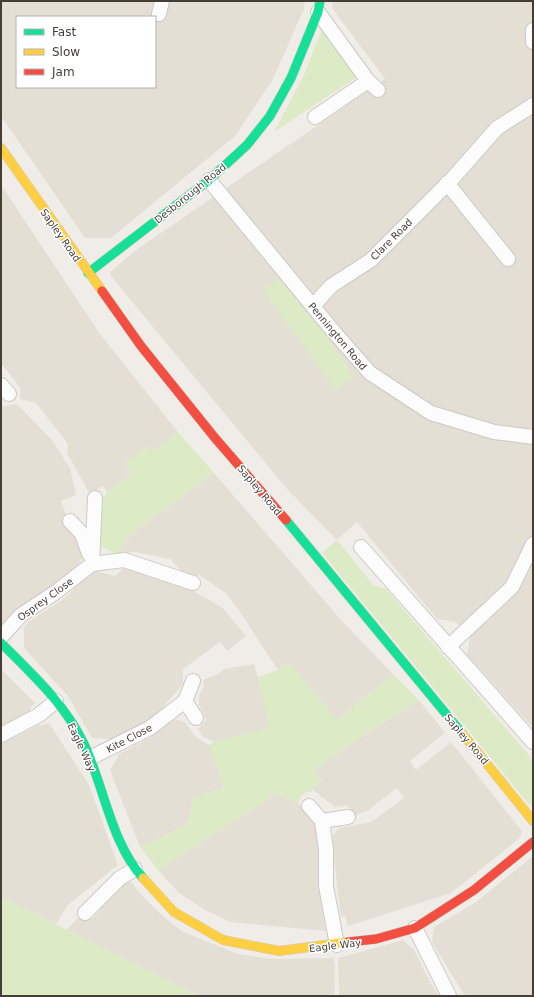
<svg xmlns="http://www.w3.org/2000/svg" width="534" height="997" viewBox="0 0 534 997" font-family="'DejaVu Sans',sans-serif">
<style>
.residential{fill:#e4dfd5;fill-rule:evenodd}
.green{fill:#ddeac6}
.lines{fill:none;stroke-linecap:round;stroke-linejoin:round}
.street-casing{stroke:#ccc9c4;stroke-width:16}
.fast-casing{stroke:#cfcabe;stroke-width:10}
.slow-casing{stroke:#cfcabe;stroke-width:10}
.jam-casing{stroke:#cfcabe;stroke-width:10}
.street{stroke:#fdfcfc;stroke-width:14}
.fast{stroke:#16e098;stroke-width:9}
.slow{stroke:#ffcf43;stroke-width:9}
.jam{stroke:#f24e42;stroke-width:9}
.labels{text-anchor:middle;stroke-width:3;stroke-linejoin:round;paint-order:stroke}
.street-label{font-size:10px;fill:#453e34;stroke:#fff}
</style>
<rect width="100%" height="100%" fill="#f0ede8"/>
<path class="residential" d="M1,1H305L304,9L273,79L235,136L111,238H85L1,116ZM17,17H155V87H17Z
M333,1H533V728L467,655L470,637L456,622L437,619L357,522L337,540L287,489L110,275L111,271L136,250L385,79L332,8Z
M1,185L100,334L178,432L153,452L125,463L132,474L107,492L103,486L90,494L67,453L68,444L36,403L20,399L21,389L1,363Z
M17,404L52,440L70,468L76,495L61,501L73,532L81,538L84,555L72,574L34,599L1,625V407Z
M214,473L342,621L394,675L336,720L289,662L278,670L238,609L226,593L199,575L190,580L170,559L135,552L117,554L133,532Z
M125,567L143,569L197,593L223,608L246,636L227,651L220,642L183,669V684L152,720L111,743L109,739L92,738L68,696L24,648V630L23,628L28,622L65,598L87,576L96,571L115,576Z
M254,664L258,677L270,728L214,742L202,736L198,729L206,720L199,705V695L204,686L203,680L218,674L224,669Z
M1,669L35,703L30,709L32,712L1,728Z
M419,700L445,733L410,761L416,770L451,742L522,831L520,838L451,893L348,926L345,916L341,917L337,885L333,848V835L339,828L371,822L404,798L397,788L367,811L356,815L347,805L335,807L313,790L321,781L314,770L359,738Z
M173,719L184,721L197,738L209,745L224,788L194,797L187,825L140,847L110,770L118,757L117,755L152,737Z
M49,723L89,785L118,865L68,905L56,924L1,897V744L39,725L40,726Z
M277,793L299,804L317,822L320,873L327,919H324L325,931L231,922L205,910L179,893L158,870Z
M533,856V996H465L432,942L434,927L476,902Z
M127,877L144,898L164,917L183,932L238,954L271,959L334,958L335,976L334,996H198L67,930L80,915L92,919L100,911L97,905Z
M403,940L414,950L429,980L439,996H339L338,958Z"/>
<path class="green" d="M322,29L360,75L274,132L304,75Z
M278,278L325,334L354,376L335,390L263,290Z
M178,432L214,473L133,532L117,554L100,546L101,501L107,492L132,474L125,464L147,446L153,452Z
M337,540L373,585L386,589L533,760V809L322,553Z
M289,662L336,720L394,675L419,700L359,738L314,770L321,781C318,784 316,787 314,789C307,795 300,790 299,804L277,793L158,870L140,847L187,825L194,797L224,788L209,745L214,742L269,728L258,677L278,670Z
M1,897L10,901L198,996H7L1,993Z"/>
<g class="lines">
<defs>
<path id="street" d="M318,12L368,81L378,90
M159,14L162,1
M533,30V42
M315,117L368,81
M209,180L334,332L370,373L431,413L494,432L533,437
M447,183L508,259
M313,306L331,286L371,260L452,179L497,128L533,105
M1,385L9,394
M70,521L82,534L89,554
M361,547L533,742
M92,564L95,498
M1,637L21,615L56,592L92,564L124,560L193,583
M448,647L512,587L533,544
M185,701L196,718
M1,735L39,715L56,701
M90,758L150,728L185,701L193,681
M309,806L322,821L348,817
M322,821L326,849V886L337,945
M85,913L120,878L135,869
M415,928L449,996"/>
<path id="fast" d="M88,273L209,180L247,145L270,116L291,78L318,12L320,1
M286,520L461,732
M1,643C32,674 65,704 84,744C104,786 111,843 143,878"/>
<path id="slow" d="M1,148L102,291
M461,732L533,821
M143,878L174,912L223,940L279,951L348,942"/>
<path id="jam" d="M102,291L141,346L215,438L286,520
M348,942L376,939L415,928L474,890L533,842"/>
</defs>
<use href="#street" class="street-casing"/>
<use href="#fast" class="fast-casing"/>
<use href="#slow" class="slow-casing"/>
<use href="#jam" class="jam-casing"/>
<use href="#street" class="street"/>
<use href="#fast" class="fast"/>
<use href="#slow" class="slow"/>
<use href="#jam" class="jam"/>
</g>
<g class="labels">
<g class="street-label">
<text transform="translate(190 193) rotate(-39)" y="4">Desborough Road</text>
<text transform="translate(61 235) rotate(55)" y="4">Sapley Road</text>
<text transform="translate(391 239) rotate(-45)" y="4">Clare Road</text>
<text transform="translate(338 336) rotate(50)" y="4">Pennington Road</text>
<text transform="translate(260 490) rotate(50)" y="4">Sapley Road</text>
<text transform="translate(45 599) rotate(-36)" y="4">Osprey Close</text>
<text transform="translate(129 738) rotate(-28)" y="4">Kite Close</text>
<text transform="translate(467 739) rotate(50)" y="4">Sapley Road</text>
<text transform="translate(82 747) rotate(65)" y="4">Eagle Way</text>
<text transform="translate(335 945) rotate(-7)" y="4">Eagle Way</text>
</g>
</g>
<rect width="534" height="997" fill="none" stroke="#453e34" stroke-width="4"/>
<rect x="16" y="16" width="140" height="72" fill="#ffffff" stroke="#b5b2ae"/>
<rect x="24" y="29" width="20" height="6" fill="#16e098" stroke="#b5b2ae"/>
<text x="52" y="36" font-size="12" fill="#453e34">Fast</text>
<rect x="24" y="49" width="20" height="6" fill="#ffcf43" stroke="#b5b2ae"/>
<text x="52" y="56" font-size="12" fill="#453e34">Slow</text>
<rect x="24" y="69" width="20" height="6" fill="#f24e42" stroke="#b5b2ae"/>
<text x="52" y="76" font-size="12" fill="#453e34">Jam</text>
</svg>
